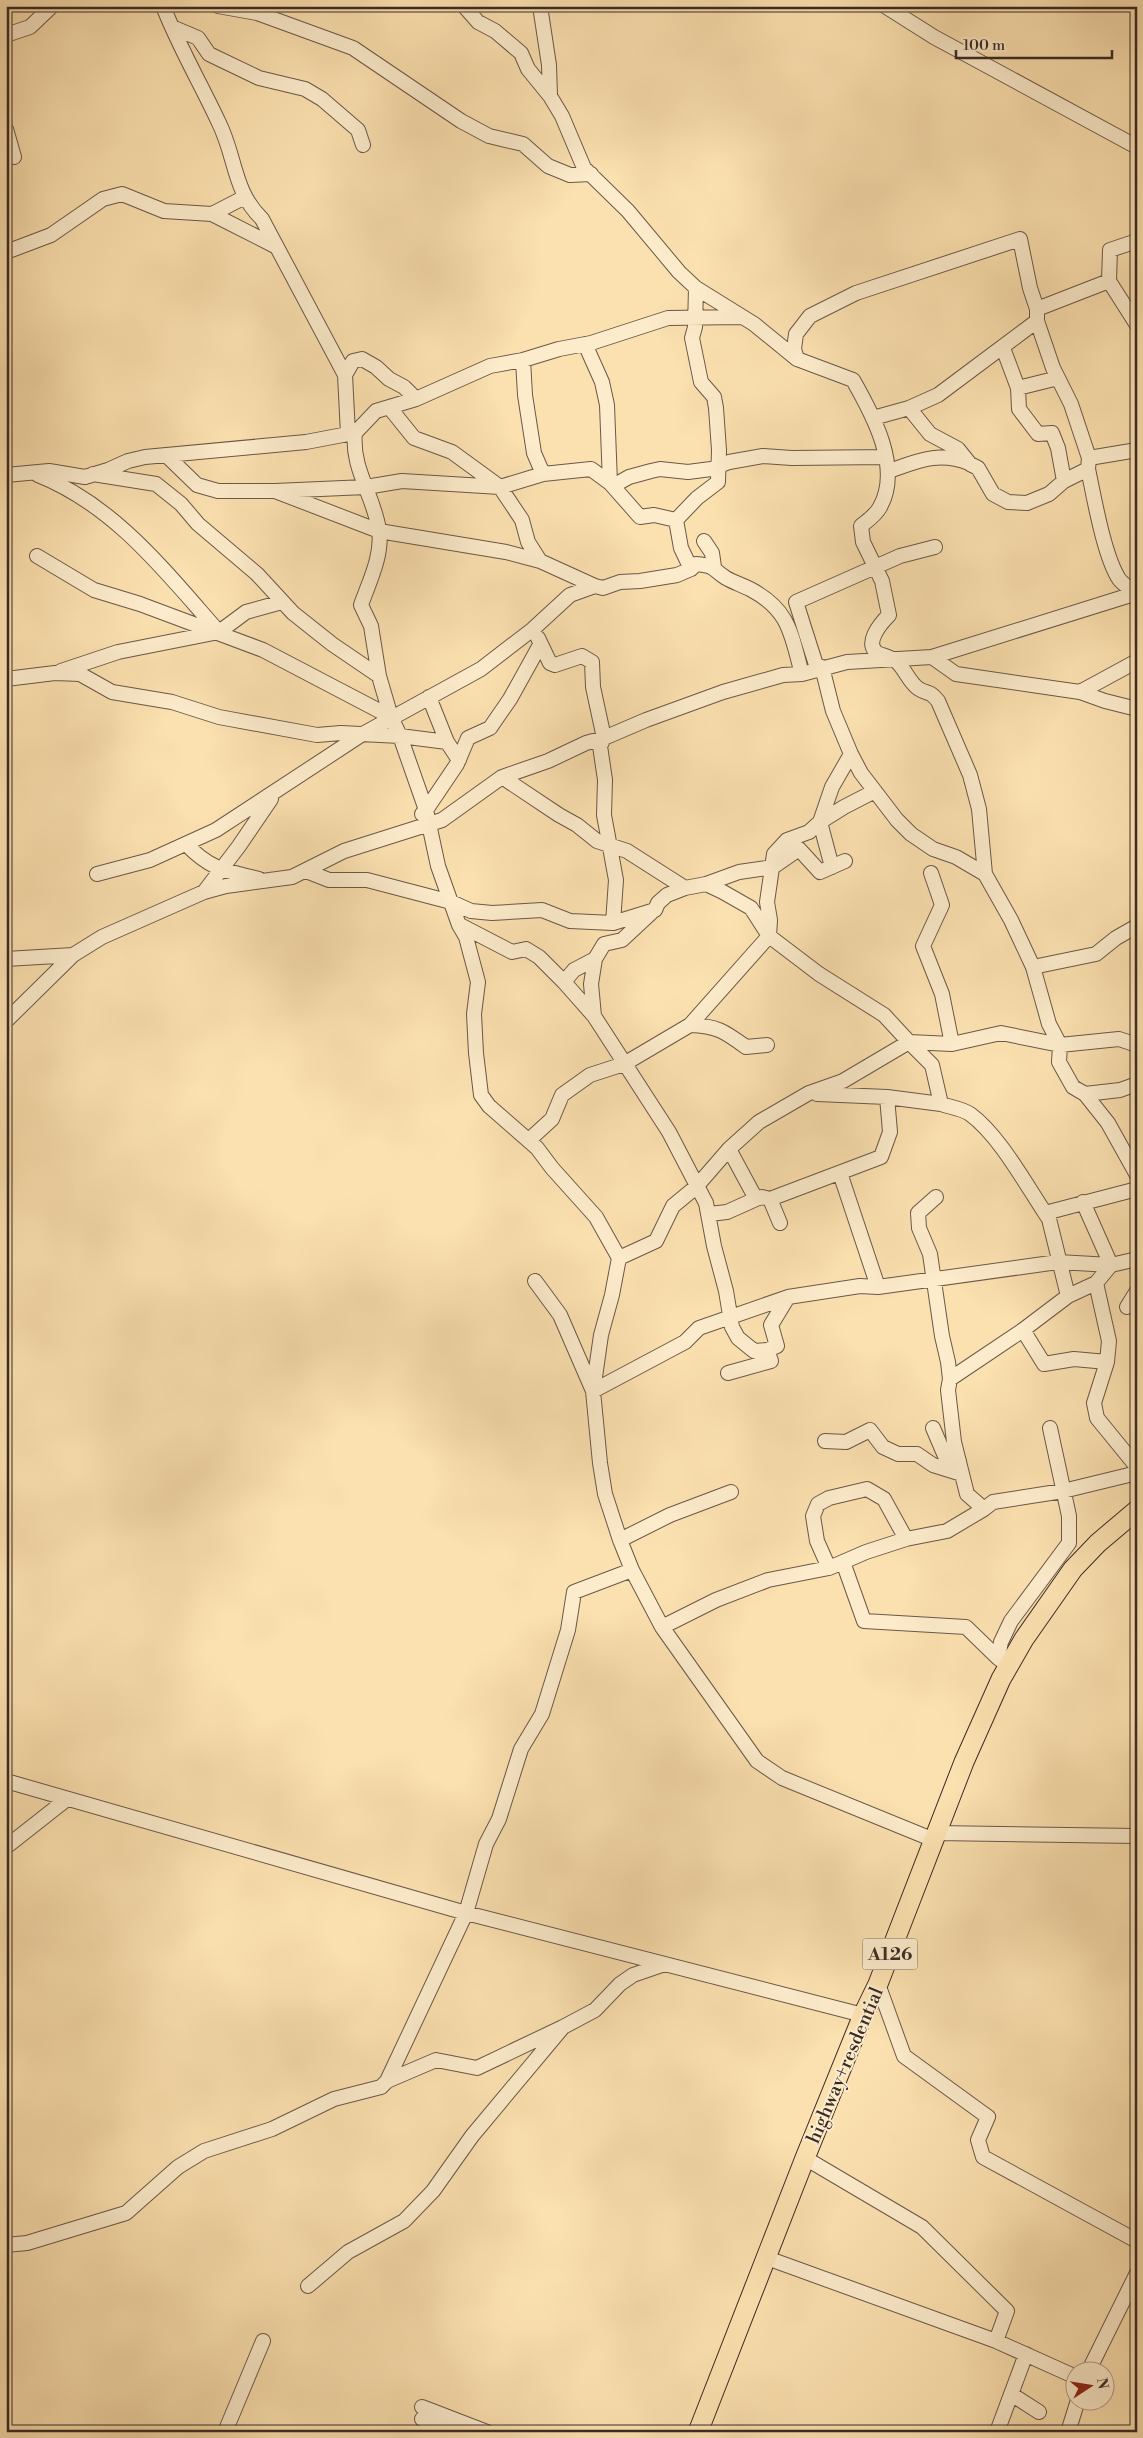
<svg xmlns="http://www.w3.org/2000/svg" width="1143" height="2438" viewBox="0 0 1143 2438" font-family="'Libre Bodoni',serif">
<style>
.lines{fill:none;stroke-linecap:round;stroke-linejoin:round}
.minor-casing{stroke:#6a5848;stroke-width:16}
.highway-casing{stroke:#392b26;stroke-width:21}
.minor{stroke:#fdeccc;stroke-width:14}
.highway{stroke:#fce1b0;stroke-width:19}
.labels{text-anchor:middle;stroke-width:4;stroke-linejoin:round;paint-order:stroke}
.shield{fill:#fdeccc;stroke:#746558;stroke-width:1}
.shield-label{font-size:18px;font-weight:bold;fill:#392b26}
.street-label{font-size:19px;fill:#392b26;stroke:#fdeccc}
</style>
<rect width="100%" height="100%" fill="#fce1b0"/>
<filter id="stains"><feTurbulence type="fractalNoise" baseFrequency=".004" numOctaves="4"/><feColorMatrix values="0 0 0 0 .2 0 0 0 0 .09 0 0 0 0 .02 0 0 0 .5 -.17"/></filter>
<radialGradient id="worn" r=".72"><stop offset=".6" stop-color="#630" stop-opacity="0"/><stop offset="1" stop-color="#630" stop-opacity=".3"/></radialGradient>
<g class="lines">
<defs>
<path id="minor" d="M163,6C179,47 201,84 219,123C236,157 233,191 262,219L345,375L353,361L362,359L376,367L389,379L404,387L416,399L490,366L523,360
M218,6L257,13L353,48L461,121L489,136L523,144L548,166L570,175L591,174
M464,6L478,22L495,31L521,53L528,69L550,96L562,116L584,168L628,211L679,272L696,288L754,324L797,359L853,380C873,415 902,468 880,507C876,515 867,521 861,526L863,542L882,581L889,615C881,623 862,645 879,654C885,656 893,658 897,662C905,669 910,684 919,689C929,695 929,690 938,701L970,775L979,809L985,874L1011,920L1033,967L1049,1024L1060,1045L1059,1062L1073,1087L1085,1094L1108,1123L1137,1175
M540,6L549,65L550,96
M885,6L934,37L1137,147
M172,27L198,38L209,54L259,78L305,89L322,99L358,130L363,145
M6,35L30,27L52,6
M6,129L14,157
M212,214L275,246
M1137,241L1110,250L1109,281L1137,325
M6,252L51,235L103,199L122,194L164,211L212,214L245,197
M1037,309L1109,281
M585,344L602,382L607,405L610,483
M1003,348L1018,388L1019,409L1038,434L1052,433L1058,448L1064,481
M797,359L794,349L796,334L810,316L856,293L1020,239L1030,288L1037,309V321L1053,368L1071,404L1089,458L1088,469C1094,497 1104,556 1119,579C1125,587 1135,589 1137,599
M1018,388L1058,378
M389,407L414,438L452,452L500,487L522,520L528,542L540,561
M909,408L930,434L958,449L970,464L978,468L993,494L1008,502L1027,503L1049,494L1064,481L1088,469
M873,418L909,408L938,395L1037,321
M355,433L376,411L416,399
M348,434L355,433C351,468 374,496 379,530C383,555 369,582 361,605L371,626L379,676
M166,455L197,485L218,491H275L379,531L506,552L540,561L595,586
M1089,458L1137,450
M889,471C918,461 939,451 969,463
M93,474L156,484L181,504L198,524L257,574L293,613L332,644L379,676L391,717L400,736L447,742L459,760
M543,474L534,453L525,395L523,360L559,349L591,343L668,318L741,317
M6,475L49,471L85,477L108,470L128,461L145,457L306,442L348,434L345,375
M38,475C114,505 165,571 218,631
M613,486L629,477L651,471L660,469L688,472L711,469L729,462L763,456L792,458L885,457
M275,491L366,487L402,481L500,487L543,474L591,469L610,483L640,517L654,515L676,520L681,548L691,569L696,564C716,566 711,568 726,578C733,582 742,585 750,589C790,610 791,634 802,674
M676,520L697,498L718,482L719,450L716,408L714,397L701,382L692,338L695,327L696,288
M704,541L712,553L714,567
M37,556L94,590L140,604L263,650L391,717
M538,638L550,663L555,665L582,656L592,662L593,687L604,738L600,746L605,780L604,815L616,880L613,923
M540,645L510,699L490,728L468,738L457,764L426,810L438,866L459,925L466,937L478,982L474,1014L476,1053L481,1095L489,1106L537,1148L552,1168L596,1217L619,1258L612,1295L601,1335L593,1391L600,1463L605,1494L620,1540L632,1570L662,1627L757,1761L782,1778L934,1840
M932,657L956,674L1080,692L1105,701L1137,709
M822,667L833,711L851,754L861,773L897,820L911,834L933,849L956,857L985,874
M817,668L796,602L900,556L935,547
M61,671L118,652L219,632L246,612L282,602
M6,679L55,673L80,674L112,692L172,702L219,717L317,735L341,733L400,736L426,810L422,814
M1080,692L1137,661
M429,697L447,742
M502,777L559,815L577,825L597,841L627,851L685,888
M187,845C211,870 227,871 259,879
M832,867L820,822L832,787L851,754
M306,871L329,880H367L451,902L471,911L492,913L542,910L570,921L613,923L655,910L658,903L667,895L685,888L706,884L723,892L751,908L769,936L819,974L884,1015L909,1042L952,1044L1001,1033L1060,1045L1119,1039L1137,1045
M931,873L942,905L923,946L942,994L952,1044
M97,874L150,860L216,830L361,735L481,669L533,629L570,595L595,586L603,588L620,582L640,581L677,575L691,569
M706,884L739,872L773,867L799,849L820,872L845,861
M204,892L239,846L271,799
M460,925L512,952L526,949L539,957L564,982L574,970L595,959L604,944L622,940L651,913
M6,959L73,955L102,937L204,892L226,886L292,877L344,851L442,820L502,777L548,761L586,743L604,738L646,720L723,692L783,675L802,674L847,662L932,657L1137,593
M595,959L591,984L594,1016L669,1132L706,1203L714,1246L726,1291L732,1327L738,1338L754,1351L767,1350L777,1346L771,1325L788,1297
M1033,967L1096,954L1116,938L1137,926
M564,982L594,1016
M6,1021L73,955
M690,1025C717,1026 724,1031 746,1047L767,1045
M817,1094L887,1097L941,1104
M1085,1094L1120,1090L1137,1084
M529,1140L552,1119L562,1095L590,1075L624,1064L690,1025L769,936L770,920L767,902L774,854L787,840L809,832L820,822L844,807L875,791
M729,1149L756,1199L762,1197L770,1199L780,1223
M840,1173L878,1287
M936,1197L918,1213L919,1228L930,1254L942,1336L948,1362L950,1379L948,1390L954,1442L967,1494L984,1509L993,1502L1063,1491L1137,1473
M770,1199L881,1157L890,1132L887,1097
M1083,1202L1111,1265L1096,1283
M1045,1213L1137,1189
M709,1214L727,1212L756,1199
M619,1258L656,1241L673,1206L696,1187L729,1149L759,1122L809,1093L843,1081L909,1042L932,1065L941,1104C950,1107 963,1109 970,1114C999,1135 1025,1183 1045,1213L1049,1219L1068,1296L1096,1283L1109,1341L1107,1362L1094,1403L1097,1418L1137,1467
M535,1281L560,1315L593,1391L685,1342L699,1328L788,1297L860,1286L878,1287L1058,1262L1111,1265L1137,1259
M1127,1307L1137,1291
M1023,1330L1044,1364L1074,1359L1107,1362
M728,1373L771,1361L767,1350
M950,1379L1023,1330L1068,1296
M933,1428L948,1463L959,1461
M825,1441L846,1442L870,1430L883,1447L898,1454H917L933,1465L962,1474
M620,1540L670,1515L731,1492
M843,1562L864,1621L966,1627L998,1658
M829,1568L817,1541L813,1516L818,1504L829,1498L867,1489L884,1499L906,1539
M662,1627L716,1600L768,1580L829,1568L866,1552L906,1539L947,1531L984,1509
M1009,1666L998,1658L1001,1642L1011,1621L1069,1543V1516L1050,1428
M6,1781L466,1913L863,2015
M936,1833L1137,1836
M6,1847L67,1799
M878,1984L904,2056L988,2117L978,2140L983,2157L1137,2241
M387,2081L466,1913L486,1844L499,1819L521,1749L542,1714L568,1630L574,1592L632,1570
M805,2158L922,2227L1007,2311L996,2341
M6,2245L27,2243L126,2213L178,2167L204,2151L272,2129L334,2099L381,2087L387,2081L436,2060L477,2068L563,2027
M767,2258L996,2341L1076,2377
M308,2286L348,2252L404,2221L433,2191L472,2136L563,2027L595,2010L620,1984L633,1975L665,1964
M1089,2370L1137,2273
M1011,2394L1039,2412
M422,2407L487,2432
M422,2419L455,2432
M225,2432L263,2341
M997,2432L1026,2354
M1068,2432L1078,2400"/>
<path id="highway" d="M698,2432L805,2158L863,2015L878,1984L964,1762L1001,1679L1024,1639L1073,1569L1098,1543L1137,1510"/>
</defs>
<use href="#minor" class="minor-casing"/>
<use href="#highway" class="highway-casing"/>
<use href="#minor" class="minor"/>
<use href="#highway" class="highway"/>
</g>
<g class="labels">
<rect class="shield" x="862.5" y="1938.5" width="55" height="31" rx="4"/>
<g class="shield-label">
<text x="890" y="1960">A126</text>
</g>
<g class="street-label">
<text transform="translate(844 2065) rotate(-67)" y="7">highway+resdential</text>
</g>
</g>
<rect width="1143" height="2438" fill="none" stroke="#fce1b0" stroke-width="25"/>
<rect x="8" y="8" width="1128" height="2423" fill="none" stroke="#392b26" stroke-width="2.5"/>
<rect x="12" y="12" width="1118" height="2413" fill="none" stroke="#392b26"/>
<g transform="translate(1090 2386) rotate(78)"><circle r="24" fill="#fdeccc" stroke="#af9f8a"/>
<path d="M0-4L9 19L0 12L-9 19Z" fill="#8f2418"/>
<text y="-8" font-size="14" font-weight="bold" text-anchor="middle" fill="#392b26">N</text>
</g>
<path d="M956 50v8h156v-8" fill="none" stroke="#392b26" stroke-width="2.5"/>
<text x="963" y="50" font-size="15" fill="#392b26" stroke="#fdeccc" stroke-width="4" paint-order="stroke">100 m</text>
<rect width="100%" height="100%" filter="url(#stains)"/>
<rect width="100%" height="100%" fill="url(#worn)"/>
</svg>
